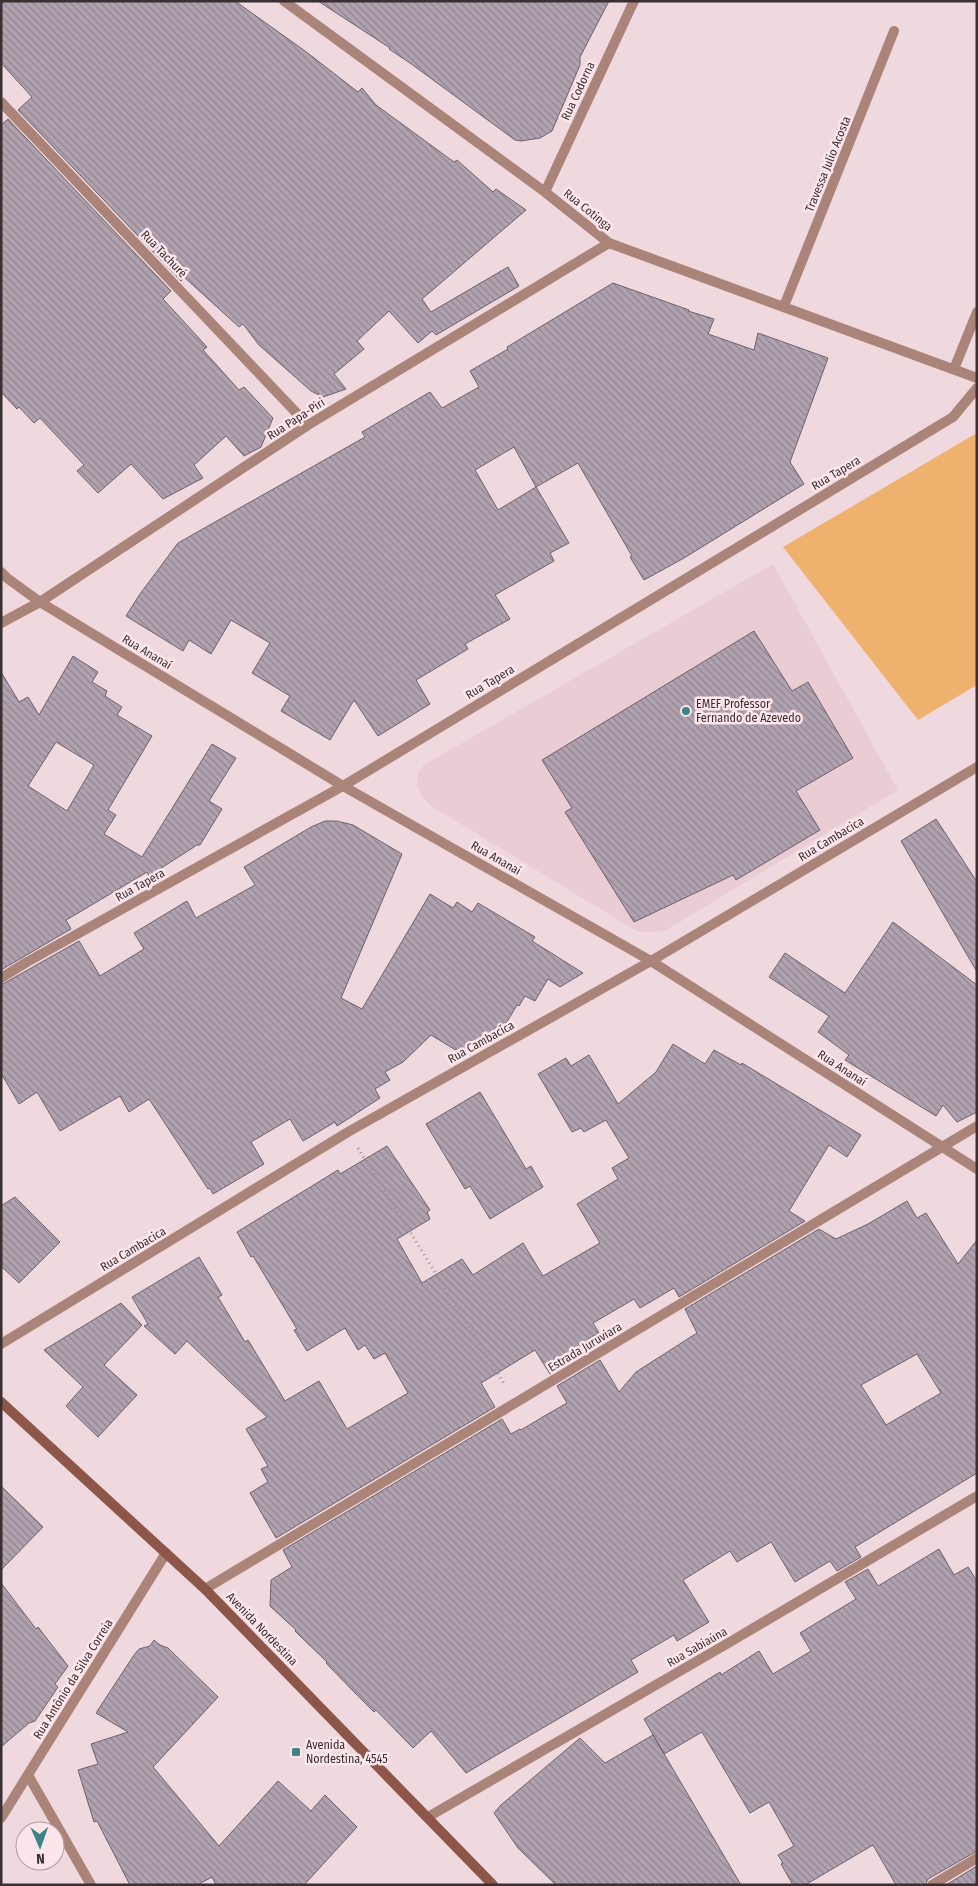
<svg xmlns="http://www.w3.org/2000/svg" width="978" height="1886" viewBox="0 0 978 1886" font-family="'Fira Sans Condensed',sans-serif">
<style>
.built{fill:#eaccd4}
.green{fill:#efb16e}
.building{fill:url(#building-back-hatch);stroke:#6e606c;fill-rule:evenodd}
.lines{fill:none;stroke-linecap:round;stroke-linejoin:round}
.path{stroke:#9b8b8f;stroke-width:3;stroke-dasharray:1 4;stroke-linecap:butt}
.service{stroke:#aa8379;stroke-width:10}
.minor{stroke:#aa8379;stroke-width:10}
.secondary{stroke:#8d5649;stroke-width:10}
.poi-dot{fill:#3c8487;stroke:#fde6eb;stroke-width:2}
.labels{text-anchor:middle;stroke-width:5;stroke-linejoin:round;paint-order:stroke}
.street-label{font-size:12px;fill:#393032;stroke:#fde6eb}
.poi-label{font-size:12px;fill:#393032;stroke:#fde6eb;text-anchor:start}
</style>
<defs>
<pattern id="building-back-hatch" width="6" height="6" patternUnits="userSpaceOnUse" patternTransform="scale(1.25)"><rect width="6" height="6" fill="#b1a2af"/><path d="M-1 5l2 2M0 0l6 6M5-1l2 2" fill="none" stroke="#91848f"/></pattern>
</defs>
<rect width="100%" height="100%" fill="#efd9de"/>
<path class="built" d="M773,564L898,790L665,931L638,932L431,806L421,796L417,785L418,773L424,765Z"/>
<path class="green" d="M977,433V685L918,720L783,547Z"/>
<path class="building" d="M1,1H235L305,51L358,92L362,88L376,105L454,162L457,160L493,192L496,189L526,210L422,299L431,312L508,267L519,286L436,335L432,331L418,343L389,311L357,341L364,349L334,374L346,389L323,397L311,391L259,345L243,324L239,327L184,277L181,281L18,110L32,97L1,63Z
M318,1H609L580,57V65L552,131L540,138L521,141L515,140L410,63L389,49L390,48Z
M8,119L171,291L163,299L207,347L203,350L239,390L244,387L273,418L261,447L244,456L226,436L194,465L203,478L163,499L131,464L98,493L77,471L84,465L40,418L34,423L19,407L17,409L1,392V125Z
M613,283L689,310L688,311L714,319L708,334L754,350L758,333L828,358L790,462L804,484L684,558L644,580L630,557L632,556L578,463L536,487L514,447L475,470L498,510L536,487L569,543L550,553L554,561L495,595L510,619L465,644L468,649L416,680L430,704L378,736L354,700L330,740L281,711L290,696L252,673L270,643L231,620L211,654L189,640L183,651L126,616L140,594L178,543L365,437L362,432L430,392L442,408L479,387L470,371L508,349L507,347Z
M754,631L792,691L808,682L853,758L796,791L820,830L736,880L733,875L634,922L565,812L572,808L542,760Z
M73,656L98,672L92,682L107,691L105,696L122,707L117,715L152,736L108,810L116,815L104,834L142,857L212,744L236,758L209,801L222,809L200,845H197L149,876L147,872L73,916L66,920L71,929L1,970V672L19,702L28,697L39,715ZM56,742L94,765L67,811L28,786Z
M936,819L977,882V972L901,841Z
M325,821H337L353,825L402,854L341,998L362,1009L430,894L453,908L457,902L472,912L478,903L535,937L532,941L583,973L560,987L548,979L535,1001L525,996L519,1006L517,1005L505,1025L459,1052L431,1035L403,1062L385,1072L390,1080L375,1089L380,1098L337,1126L335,1122L303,1141L290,1119L251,1142L264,1164L213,1194L210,1188L208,1189L149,1099L129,1112L120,1096L60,1131L37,1092L19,1104L1,1073V985L79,941L100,976L144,949L134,933L187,901L196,918L255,885L244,867L311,827Z
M893,922L977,985V1112L957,1122L943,1105L936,1116L845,1060L849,1055L818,1032L829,1016L769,977L785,953L845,993Z
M673,1044L705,1064L714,1050L741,1065L742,1063L861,1135L847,1157L829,1145L789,1211L805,1221L679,1297L674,1288L640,1308L634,1299L593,1323L599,1333L588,1339L593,1348L550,1374L535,1350L481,1383L495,1407L276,1538L250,1493L268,1482L261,1469L268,1466L246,1429L267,1417L187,1341L175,1354L144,1326L148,1324L132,1297L199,1257L222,1295L218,1297L245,1342L248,1340L285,1401L319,1381L347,1429L408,1393L385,1353L374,1359L365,1345L358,1350L345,1328L307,1351L294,1330L297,1329L253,1256L251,1257L237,1232L338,1170L340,1174L387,1146L430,1210L427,1212L430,1219L397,1239L422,1283L462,1259L473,1275L523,1243L543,1276L600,1243L577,1204L618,1179L612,1168L629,1158L606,1120L584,1132L581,1128L572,1132L538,1074L566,1058L571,1066L589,1055L618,1104L656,1072Z
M480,1092L526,1169L531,1166L543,1187L490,1219L470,1186L465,1189L426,1124Z
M15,1197L60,1242L19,1283L1,1266V1206Z
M907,1201L917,1218L926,1213L958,1264L977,1240V1473L855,1547L861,1557L837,1571L830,1561L795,1582L771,1542L737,1562L730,1551L683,1580L709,1622L677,1641L674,1635L631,1660L638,1672L466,1773L431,1731L413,1748L376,1710L374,1712L355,1693L326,1663L327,1662L295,1631L296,1630L270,1606L271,1580L292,1567L283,1550L502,1419L511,1434L520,1429L521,1430L541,1418L567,1403L557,1386L600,1360L619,1392L636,1372L697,1333L685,1309L819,1229L836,1239L868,1224ZM917,1354L941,1393L886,1425L861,1385Z
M121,1303L142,1325L104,1365L137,1395L98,1437L66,1406L83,1387L44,1350Z
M1,1486L43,1527L1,1570Z
M939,1549L954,1575L968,1567L977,1581V1851L928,1879L925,1885H896L873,1845L805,1885H793L781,1864L783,1863L778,1855L794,1846L769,1802L750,1813L702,1732L664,1754L644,1719L720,1672L721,1675L759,1651L773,1674L811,1651L800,1633L856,1599L845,1582L868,1569L878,1586Z
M1,1583L36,1629L38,1627L68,1666L55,1684L58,1687L35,1721L29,1723L1,1747Z
M154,1640L160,1645L168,1648L218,1697L153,1767L219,1846L278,1781L311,1811L325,1795L357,1827L304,1885H216L212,1877L197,1885H130L97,1821L94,1822L78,1770L98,1764L91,1744L128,1732L96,1713L134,1655L139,1649L150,1646Z
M653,1735L741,1885H556L518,1848L494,1813L501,1805L580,1738L605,1763Z
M977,1866V1885H946Z"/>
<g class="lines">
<path class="path" d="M358,1148L505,1385"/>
<path class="service" d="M954,369L977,312"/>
<path class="minor" d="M284,1L545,192L609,243L977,378
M1,102L308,425
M545,192L634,1
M784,306L894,31
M1,572L7,578L40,602L343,786L651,961L977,1169
M1,623L40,602L308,425L609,243
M1,978L27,962L343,786L953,417L977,388
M1,1344L348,1132L651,961L977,767
M205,1589L977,1126
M28,1775L91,1885
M428,1817L730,1642L977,1496
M1,1818L166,1553
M932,1885L977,1858"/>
<path class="secondary" d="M1,1402L205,1589L493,1885"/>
</g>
<g class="poi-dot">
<circle cx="686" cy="711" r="5"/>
<rect x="291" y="1747" width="10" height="10" rx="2.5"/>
</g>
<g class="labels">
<g class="street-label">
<text transform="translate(578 91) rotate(-65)" y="4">Rua Codorna</text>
<text transform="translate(828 164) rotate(-68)" y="4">Travessa Julio Acosta</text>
<text transform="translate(588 210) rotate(39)" y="4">Rua Cotinga</text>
<text transform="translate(164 254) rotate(46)" y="4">Rua Tachuré</text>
<text transform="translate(296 419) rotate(-33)" y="4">Rua Papa-Piri</text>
<text transform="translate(836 473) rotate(-31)" y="4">Rua Tapera</text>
<text transform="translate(147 652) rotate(31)" y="4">Rua Ananaí</text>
<text transform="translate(490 682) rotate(-31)" y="4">Rua Tapera</text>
<text transform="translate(831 839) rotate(-31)" y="4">Rua Cambacica</text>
<text transform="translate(496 858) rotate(30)" y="4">Rua Ananaí</text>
<text transform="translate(140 885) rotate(-29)" y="4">Rua Tapera</text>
<text transform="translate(481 1042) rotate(-29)" y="4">Rua Cambacica</text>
<text transform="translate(842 1068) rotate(33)" y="4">Rua Ananaí</text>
<text transform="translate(133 1249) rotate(-31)" y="4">Rua Cambacica</text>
<text transform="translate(585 1347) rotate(-31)" y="4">Estrada Juruviara</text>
<text transform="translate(262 1629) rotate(46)" y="4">Avenida Nordestina</text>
<text transform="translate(697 1647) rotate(-30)" y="4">Rua Sabiaúna</text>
<text transform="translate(73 1679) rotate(-58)" y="4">Rua Antônio da Silva Correia</text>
</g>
<g class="poi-label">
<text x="696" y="708">EMEF Professor<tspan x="696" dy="14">Fernando de Azevedo</tspan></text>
<text x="306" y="1749">Avenida<tspan x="306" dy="14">Nordestina, 4545</tspan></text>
</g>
</g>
<rect width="978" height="1886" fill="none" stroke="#393032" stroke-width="5"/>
<g transform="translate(40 1846) rotate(178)"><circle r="24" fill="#fde6eb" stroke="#af9da1"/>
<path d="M0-4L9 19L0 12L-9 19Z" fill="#3c8487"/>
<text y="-8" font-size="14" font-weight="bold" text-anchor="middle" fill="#393032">N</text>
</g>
</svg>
